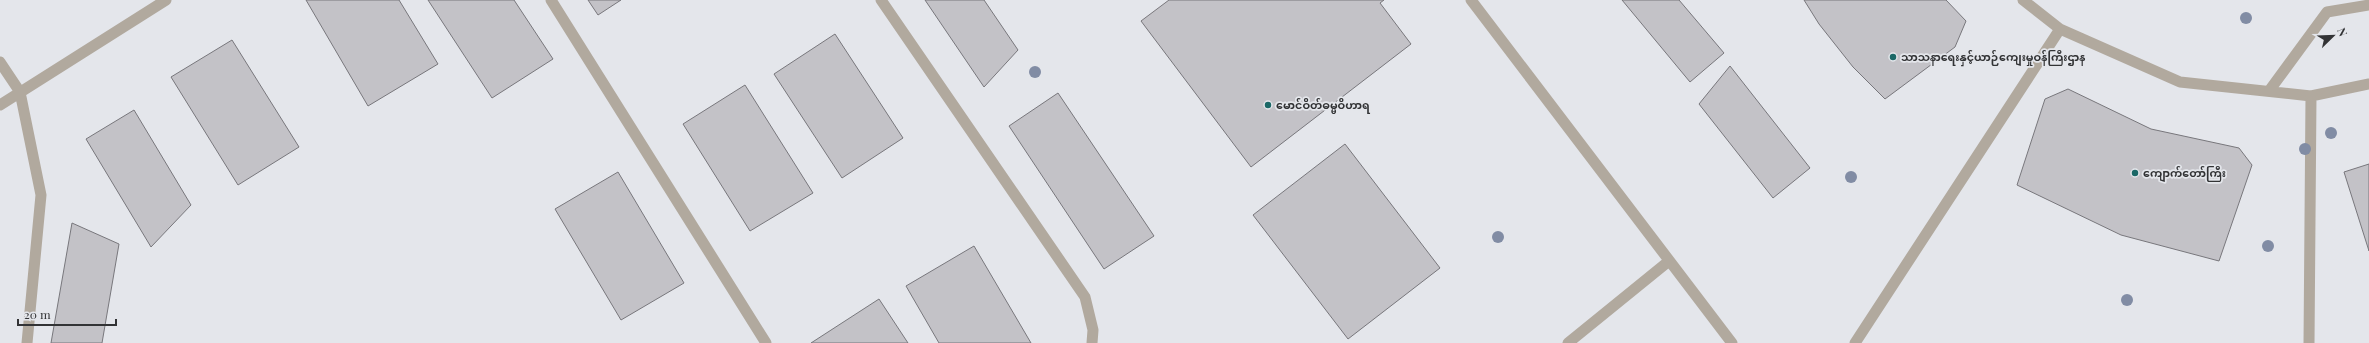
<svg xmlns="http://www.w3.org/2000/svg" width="2369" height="343" viewBox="0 0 2369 343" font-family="'Playfair Display','Noto Sans Myanmar',serif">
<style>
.building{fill:#c3c2c7;stroke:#78777c}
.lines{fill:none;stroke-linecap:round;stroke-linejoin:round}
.service{stroke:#b1a99e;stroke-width:11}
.tree{fill:#818ca4}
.poi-dot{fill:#1b6867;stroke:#e4e6eb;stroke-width:1.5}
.labels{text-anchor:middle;stroke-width:3.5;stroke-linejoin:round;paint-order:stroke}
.poi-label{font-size:11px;font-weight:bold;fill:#323335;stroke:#e4e6eb;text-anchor:start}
</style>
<rect width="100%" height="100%" fill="#e4e6eb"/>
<path class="building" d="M306,0H399L438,64L368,106Z
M428,0H514L553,59L492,98Z
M588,0H621L598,15Z
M925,0H984L1018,50L984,87Z
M1169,0H1384L1380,3L1411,44L1251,167L1141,21Z
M1622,0H1679L1724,53L1690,82Z
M1804,0H1946L1966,21L1955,47L1885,99L1853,67L1819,24Z
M835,34L903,138L842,178L774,74Z
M232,40L299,147L238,185L171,77Z
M1730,66L1810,168L1773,198L1699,104Z
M745,85L813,193L750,231L683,124Z
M2068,89L2151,129L2239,148L2252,165L2219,261L2121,235L2017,185L2045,99Z
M1058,93L1154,236L1104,269L1009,126Z
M134,110L191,205L151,247L86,139Z
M1345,144L1440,268L1348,339L1253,215Z
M2369,164V251L2344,172Z
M618,172L684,283L621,320L555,209Z
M72,223L119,244L102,343H51Z
M974,246L1031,343H939L906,286Z
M879,299L908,343H811Z"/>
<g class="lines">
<path class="service" d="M551,0L766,343
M881,0L1085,297L1093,330L1092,343
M1471,0L1732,343
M2023,0L2060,29L2180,82L2311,96L2369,84
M0,62L20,92L41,195L27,343
M2269,91L2327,12L2369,5
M0,105L166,0
M1568,343L1669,261
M1855,343L2060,29
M2309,343L2311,96"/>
</g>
<g class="tree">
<circle cx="2246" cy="18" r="6"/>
<circle cx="1035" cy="72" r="6"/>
<circle cx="2331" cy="133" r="6"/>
<circle cx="2305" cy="149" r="6"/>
<circle cx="1851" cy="177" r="6"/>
<circle cx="1498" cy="237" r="6"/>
<circle cx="2268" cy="246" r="6"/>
<circle cx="2127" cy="300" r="6"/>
</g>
<g class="poi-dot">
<circle cx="1893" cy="57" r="4"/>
<circle cx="1268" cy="105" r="4"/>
<circle cx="2135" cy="173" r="4"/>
</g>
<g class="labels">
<g class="poi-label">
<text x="1901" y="61">သာသနာရေးနှင့်ယာဉ်ကျေးမှုဝန်ကြီးဌာန</text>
<text x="1276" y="109">မောင်ဝိတ်ဓမ္မဝိဟာရ</text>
<text x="2143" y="177">ကျောက်တော်ကြီး</text>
</g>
</g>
<g transform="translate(2333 36) rotate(67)" stroke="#e4e6eb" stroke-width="3" paint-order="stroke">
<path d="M0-3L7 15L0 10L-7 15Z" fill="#323335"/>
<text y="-6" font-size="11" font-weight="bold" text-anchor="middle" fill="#323335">N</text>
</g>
<path d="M18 319v6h98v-6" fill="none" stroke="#323335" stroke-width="2"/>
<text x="24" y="319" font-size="12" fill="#323335" stroke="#e4e6eb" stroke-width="3" paint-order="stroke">20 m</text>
</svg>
